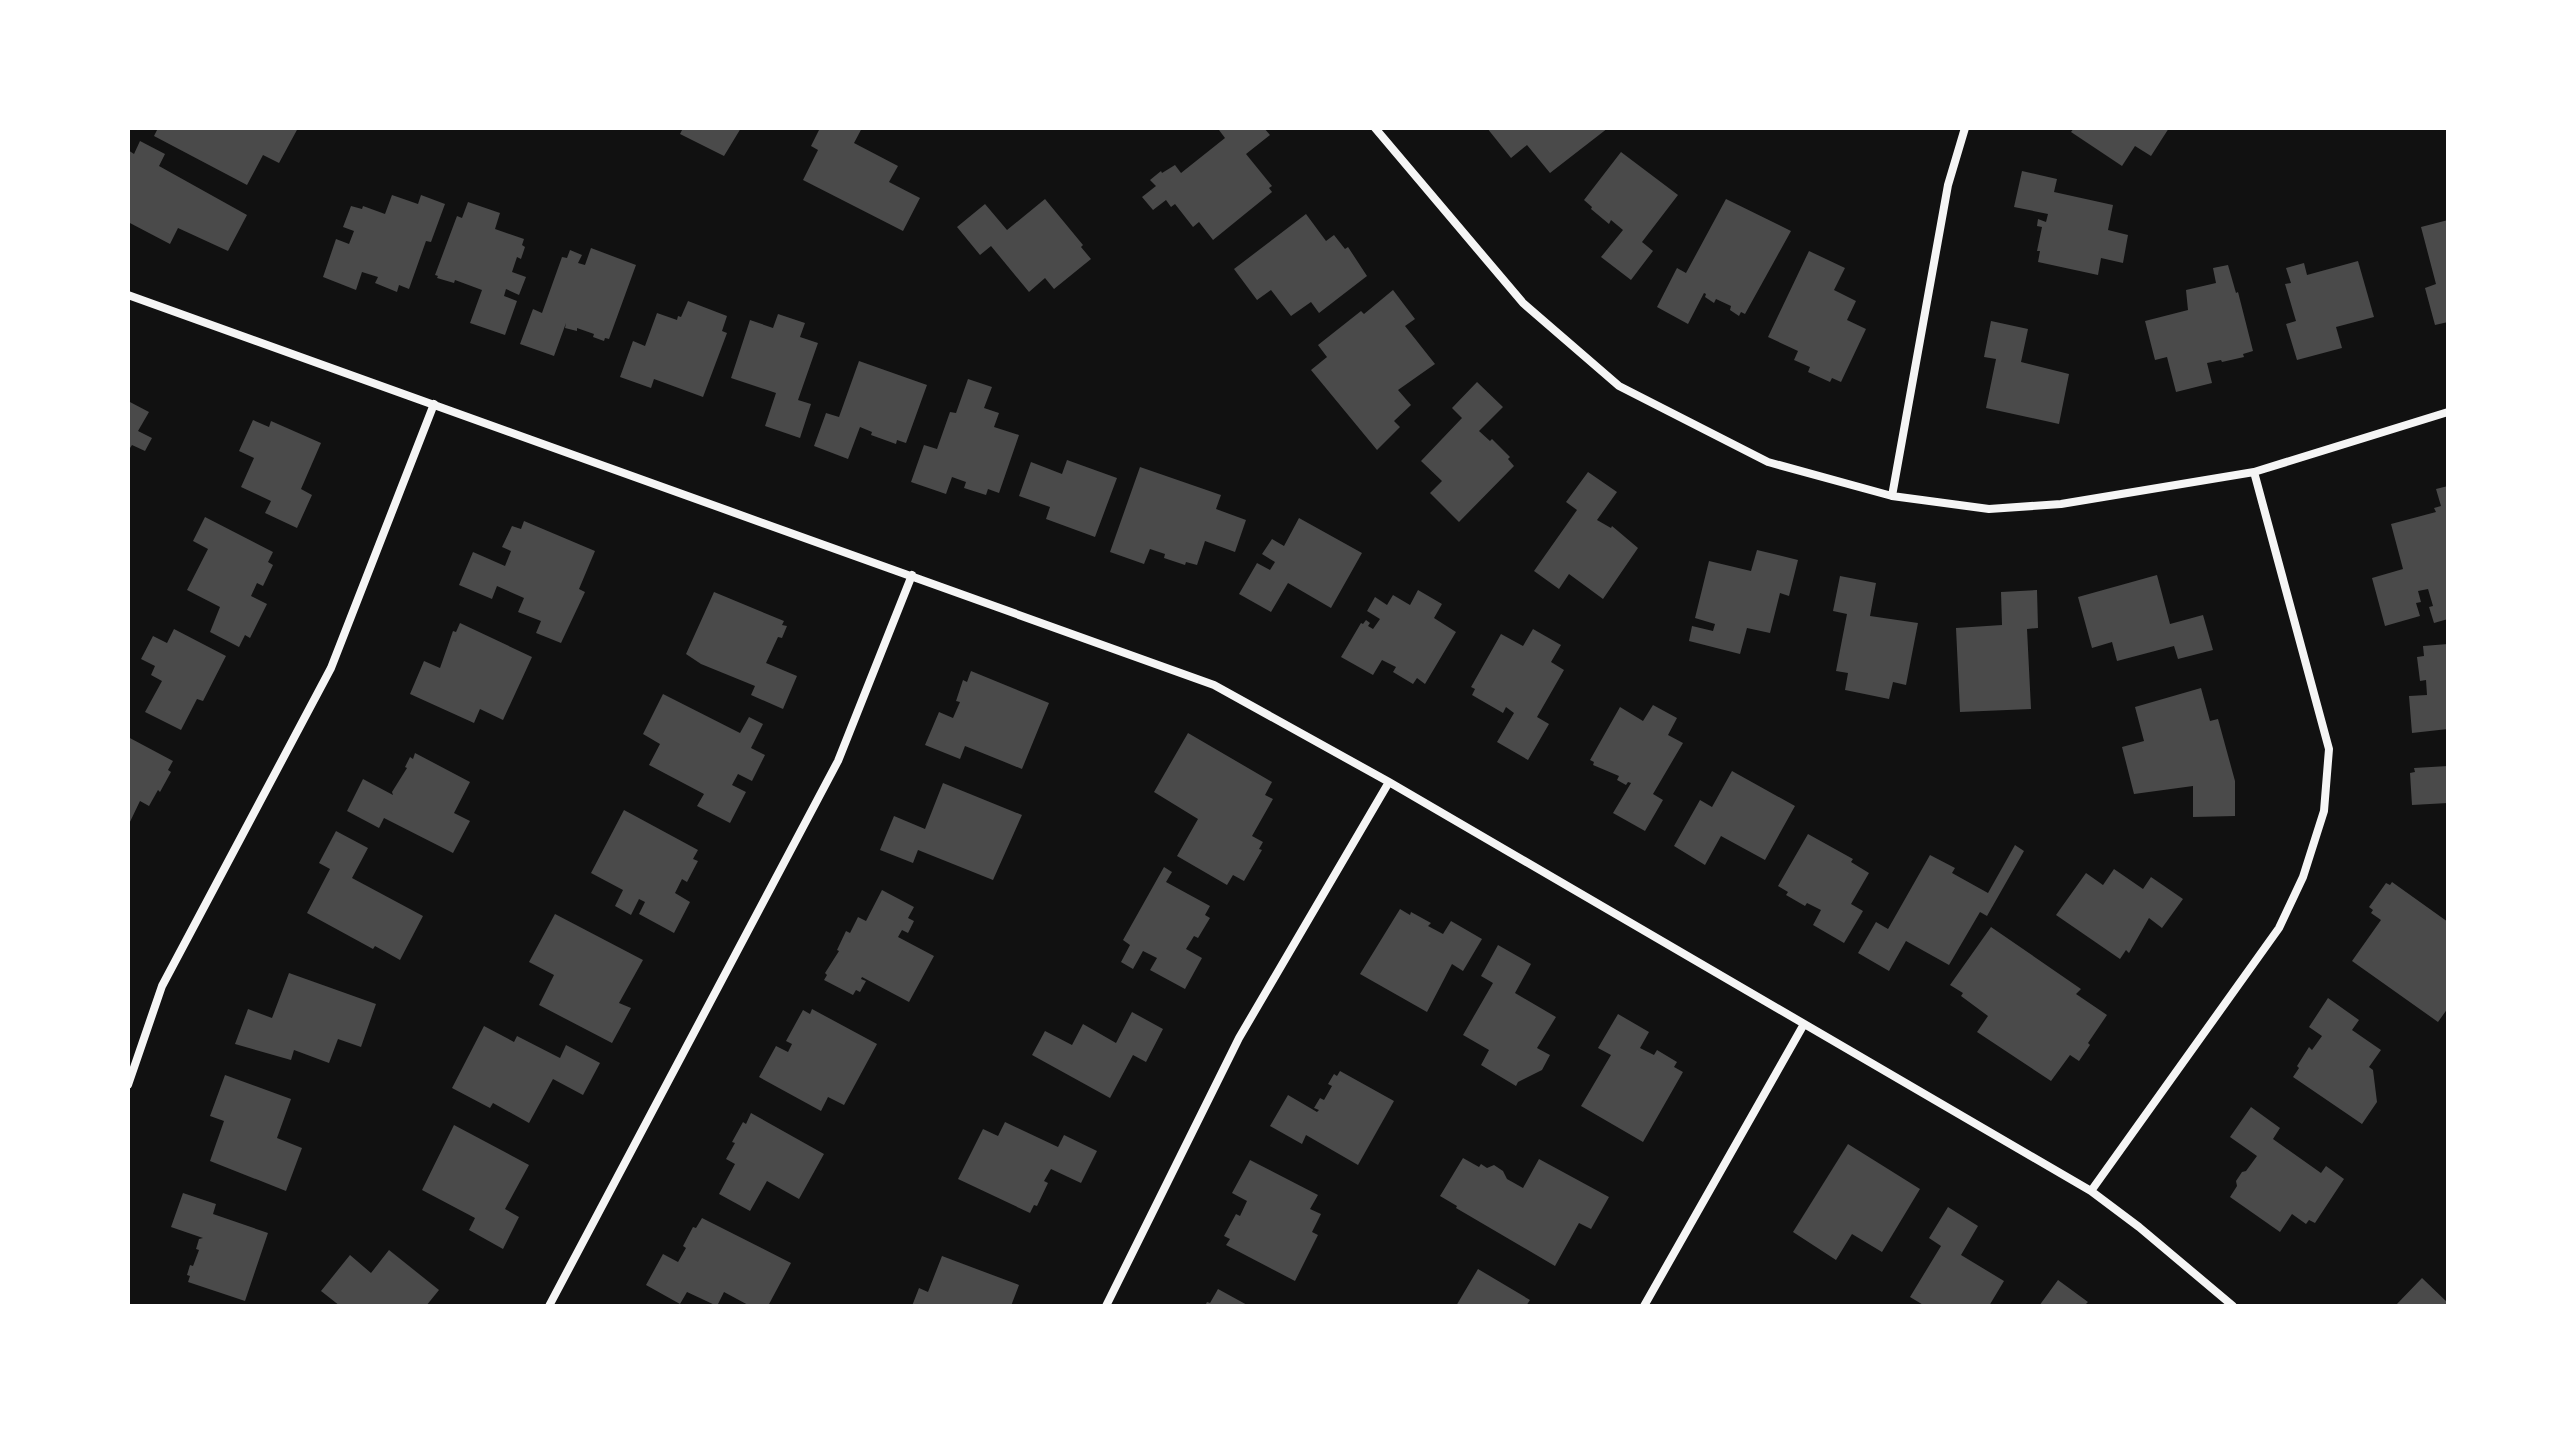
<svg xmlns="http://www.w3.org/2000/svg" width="2576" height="1434" viewBox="0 0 2576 1434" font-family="'Public Sans',sans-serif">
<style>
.building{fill:#4a4a4a}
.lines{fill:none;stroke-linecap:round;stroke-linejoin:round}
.minor{stroke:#f5f5f5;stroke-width:8}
</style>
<rect width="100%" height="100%" fill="#111"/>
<path class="building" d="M158,128H298L279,163L263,155L247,185L154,136Z
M683,128H741L724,156L680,134Z
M820,128H862L854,143L898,166L889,182L920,198L903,231L803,180L818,150L811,146Z
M1220,128H1264L1270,135L1246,154L1272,186L1269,188L1272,192L1213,240L1199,222L1193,227L1175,204L1171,207L1166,200L1153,210L1142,197L1156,186L1150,180L1161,171L1162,173L1175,165L1181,173L1225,138L1219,130Z
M1487,128H1608L1550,173L1527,145L1511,158Z
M2074,128H2169L2151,156L2135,146L2122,166L2071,132Z
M140,141L165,154L159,166L247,215L228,251L178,228L170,244L128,222V150L134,154Z
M1621,152L1678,195L1642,242L1653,251L1631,280L1601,257L1623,230L1611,220L1609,224L1591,209L1592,207L1584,200Z
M2022,171L2057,179L2054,192L2113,205L2108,230L2128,235L2123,263L2101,258L2098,275L2038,262L2040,251H2037L2042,227L2037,226L2038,219L2046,222L2048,214L2014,207Z
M392,195L418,204L421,195L445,204L431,242L426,241L409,289L399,285L397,292L375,283L378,277L362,272L356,290L323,277L336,239L349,244L354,231L343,227L351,206L362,209L363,206L385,214Z
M1045,199L1083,245L1081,247L1091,259L1054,289L1045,278L1029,292L991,246L980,255L957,227L985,204L1007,230Z
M1726,199L1791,231L1745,314L1741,312L1739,316L1730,310L1731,306L1716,299L1714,303L1705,297L1706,294L1704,293L1688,324L1657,307L1677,268L1686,273Z
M468,202L500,213L495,229L524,239L522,245L525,247L521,259L517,257L512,272L526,277L519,295L506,289L504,296L517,301L505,335L470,323L482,290L455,280L454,283L437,278L438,276L435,275L457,216L462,218Z
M1306,214L1326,241L1334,235L1345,249L1348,247L1367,276L1319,313L1311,302L1291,316L1271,290L1257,300L1234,269Z
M2448,220V322L2435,325L2425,288L2436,284L2421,227Z
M591,248L636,265L609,339L605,338L604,341L593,337L594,334L577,328V331L565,328L566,323L554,356L520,344L533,309L542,313L562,257L567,258L570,250L582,255L578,263L585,265Z
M1809,251L1845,268L1834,290L1856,301L1847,320L1866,329L1841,382L1832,378L1830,382L1808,372L1810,367L1794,360L1798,351L1768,337Z
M2358,261L2374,317L2336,327L2342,348L2297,360L2286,324L2296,321L2285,284L2291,283L2286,268L2304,263L2307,275Z
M2228,265L2236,293L2238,292L2253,351L2243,354L2244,357L2222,362L2221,360L2207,363L2212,383L2176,392L2167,357L2155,360L2145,321L2188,310L2186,290L2216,283L2213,268Z
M1393,290L1415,319L1405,326L1435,364L1398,390L1411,405L1394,421L1400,427L1377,450L1311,370L1327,357L1318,345L1361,311L1364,314Z
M688,301L727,316L722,331L727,333L703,397L654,379L651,388L620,377L633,341L645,346L657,313L677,320L678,316L681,317Z
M778,314L805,323L800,337L818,343L798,400L811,404L800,438L765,426L776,393L731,378L750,320L773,328Z
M1991,321L2028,329L2021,362L2069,374L2059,424L1986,408L1996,359L1984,357Z
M859,361L927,385L906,443L897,440L896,444L871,435L872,432L860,427L848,459L814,446L826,413L839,417Z
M968,379L992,387L984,408L999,413L994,427L1019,435L999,493L988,489L986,495L964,488L966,482L952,477L946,494L911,482L924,445L937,449L950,412L956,413Z
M1477,382L1503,407L1479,431L1490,441L1492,439L1510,457L1508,459L1514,466L1459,522L1430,493L1442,481L1421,461L1462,418L1452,408Z
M128,401L149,412L138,431L152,438L145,451L132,445L128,451Z
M253,420L269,427L271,421L321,443L301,489L312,495L297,528L265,513L271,501L241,487L254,458L239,451Z
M1067,460L1117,478L1095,537L1046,519L1050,507L1019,496L1031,462L1062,474Z
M1140,467L1221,495L1216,509L1246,520L1235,552L1205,541L1197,565L1186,562L1185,565L1164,558L1165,554L1150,549L1144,564L1110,552Z
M1588,472L1617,492L1597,520L1611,528L1612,526L1638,548L1603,599L1569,574L1559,589L1534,571L1577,510L1566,502Z
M2448,486V619L2434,623L2429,607L2433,606L2428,589L2418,591L2421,602L2416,603L2420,616L2385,626L2372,578L2403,569L2391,524L2436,512L2434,508L2441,506L2436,489Z
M205,517L273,552L268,562L273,565L263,586L257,583L251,596L267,604L250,638L245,635L239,647L210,632L220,607L187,590L208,549L193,541Z
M1299,518L1362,553L1331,608L1288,583L1271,612L1239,594L1257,563L1270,570L1275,562L1262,554L1272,539L1284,546Z
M524,521L595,551L579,589L585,592L561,643L536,633L541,621L518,612L524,598L497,586L492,599L459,585L473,552L505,566L511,551L502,547L512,526L521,529Z
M1757,550L1798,560L1789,596L1780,593L1770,633L1747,628L1740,654L1689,641L1692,626L1713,631L1715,624L1695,618L1709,561L1751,571Z
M2157,575L2170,624L2203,615L2213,650L2178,659L2174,646L2117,661L2112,642L2092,648L2078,597Z
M1840,576L1876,583L1870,616L1918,623L1906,685L1893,682L1889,699L1845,690L1848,673L1836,671L1847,614L1833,611Z
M1418,590L1442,604L1434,618L1456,632L1425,684L1417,678L1413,684L1393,672L1396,667L1382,660L1373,675L1341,657L1361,623L1363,624L1366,620L1370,623L1368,626L1373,629L1380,619L1367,611L1375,597L1387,605L1393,595L1410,605Z
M2037,590L2038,628L2027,629L2031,709L1960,712L1956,628L2002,625L2001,592Z
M714,592L784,621L782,625L787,626L782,638L778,637L766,663L797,676L783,709L751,695L755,686L701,664L686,654Z
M460,623L532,657L503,720L480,709L474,723L410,694L424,661L440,668L453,631L456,632Z
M174,629L226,656L203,701L197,699L181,730L145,712L162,681L151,675L155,666L141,659L153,636L167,643Z
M1533,629L1561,645L1551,662L1564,670L1537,717L1549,724L1528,760L1497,742L1514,713L1506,707L1503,713L1472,695L1475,689L1471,687L1501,634L1523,646Z
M2448,644V729L2412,733L2409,696L2427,695L2426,680L2420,681L2417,657L2424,656L2423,646Z
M971,671L1049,703L1022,769L965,746L960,759L925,745L939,712L953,718L960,702L956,701L963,680L967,682Z
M2201,688L2210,721L2218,719L2235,781V816L2193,817V786L2134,794L2122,747L2144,741L2135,707Z
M663,694L740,733L749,717L763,724L751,748L765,755L752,781L738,774L732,785L746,792L730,823L697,806L704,794L649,765L660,744L643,734Z
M1653,705L1677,718L1668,735L1683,743L1653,794L1663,800L1645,831L1613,813L1631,783L1628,782L1626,785L1617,780L1619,776L1593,765L1594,762L1590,760L1620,707L1643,721Z
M1188,733L1272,782L1265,795L1273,799L1252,836L1263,842L1259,849L1262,850L1244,881L1233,875L1227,885L1177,856L1198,819L1154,792Z
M128,737L173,761L168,770L171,772L160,792L158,790L149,806L140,801L128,826Z
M415,753L470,782L454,813L470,821L453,853L384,818L379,828L347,811L363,779L393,795L392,792L407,768L405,767L410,757L413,759Z
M2448,766V803L2412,805L2410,773L2415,772L2414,768Z
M1732,771L1795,806L1765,860L1721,836L1705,865L1674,846L1700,800L1712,807Z
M943,783L1022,815L993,880L918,850L913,863L880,850L894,816L925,829Z
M624,810L698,850L693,859L698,861L687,882L682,879L675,893L690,902L674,933L639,914L645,902L639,899L631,915L615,906L623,890L591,873Z
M336,831L368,848L352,878L423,916L400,960L375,946L373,949L307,913L330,869L319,863Z
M1808,834L1853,859L1851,862L1869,873L1851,904L1863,911L1844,943L1813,925L1821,910L1807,903L1805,906L1786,895L1788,892L1778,886Z
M2015,845L2024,851L1987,916L1980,912L1949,965L1906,941L1889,971L1858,953L1876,922L1888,929L1930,855L1955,868L1952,873L1988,893Z
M1164,867L1172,872L1166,882L1210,906L1205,915L1210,918L1198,938L1194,936L1186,949L1202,958L1185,989L1150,970L1157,958L1143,951L1133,969L1121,962L1130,945L1123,940Z
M2114,869L2143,889L2151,877L2183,899L2162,928L2149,918L2129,953L2126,950L2120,959L2056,915L2086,873L2103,885Z
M2392,882L2448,922V980L2446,982L2448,1008L2438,1022L2352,961L2381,920L2371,913L2373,910L2369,907L2386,883L2390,885Z
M882,890L914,907L908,918L914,921L908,933L902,930L898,937L934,956L909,1002L862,977L861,979L866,981L860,992L856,990L853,995L824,980L827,975L825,973L839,951L837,950L846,931L850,933L858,917L866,921Z
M1400,909L1410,915L1411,912L1431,923L1428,926L1443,934L1451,921L1482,939L1463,971L1452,964L1427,1012L1360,974Z
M555,914L643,960L619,1003L631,1008L612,1043L539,1005L554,975L529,962Z
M1991,927L2081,989L2076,994L2107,1015L2088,1043L2090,1045L2079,1061L2070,1055L2051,1081L1977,1032L1988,1016L1961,996L1963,993L1950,985Z
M1498,945L1531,964L1515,993L1556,1017L1537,1048L1550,1055L1542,1070L1518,1082L1516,1086L1481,1065L1489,1050L1463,1035L1493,983L1481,976Z
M289,973L376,1004L361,1047L338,1039L329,1063L294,1050L291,1060L235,1044L248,1009L272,1018Z
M2328,998L2359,1020L2352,1030L2381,1050L2369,1067L2373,1070L2377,1102L2362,1124L2293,1077L2299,1068L2297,1066L2309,1047L2312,1050L2322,1036L2309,1027Z
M812,1009L877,1044L844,1105L828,1097L821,1111L759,1077L776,1046L788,1052L792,1044L786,1041L803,1010L810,1014Z
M1132,1012L1163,1029L1146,1062L1133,1055L1110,1098L1032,1055L1045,1031L1072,1045L1083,1024L1116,1043Z
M1618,1014L1649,1032L1640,1048L1654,1055L1657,1050L1677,1062L1674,1067L1683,1072L1643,1142L1581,1106L1611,1055L1598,1048Z
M484,1026L514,1042L517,1036L560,1058L566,1045L600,1063L583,1095L553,1079L529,1123L493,1103L490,1108L452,1088Z
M1340,1071L1394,1101L1358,1165L1306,1135L1302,1144L1270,1126L1288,1095L1317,1112L1319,1110L1314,1108L1320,1098L1324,1100L1332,1086L1328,1084L1334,1074L1337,1076Z
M225,1075L291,1099L277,1138L302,1148L286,1191L210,1161L224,1121L210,1116Z
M2251,1107L2280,1128L2273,1139L2321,1173L2326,1166L2344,1179L2315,1223L2309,1220L2306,1224L2292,1214L2280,1232L2230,1197L2237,1186L2236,1181L2242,1172L2246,1171L2257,1156L2230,1137Z
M751,1113L824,1154L799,1199L767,1181L750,1211L719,1194L735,1164L726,1159L735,1143L732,1142L743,1122L746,1124Z
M1005,1122L1058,1147L1064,1135L1097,1151L1081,1183L1051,1169L1044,1181L1048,1183L1037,1206L1034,1205L1030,1213L958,1179L983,1129L998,1136Z
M454,1125L529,1165L505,1209L519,1217L503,1249L469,1230L475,1218L422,1190Z
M1848,1144L1920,1189L1882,1252L1852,1234L1836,1260L1793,1232Z
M1463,1158L1479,1167L1481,1164L1487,1168L1494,1165L1503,1171L1507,1179L1523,1188L1539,1159L1609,1197L1591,1229L1579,1223L1555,1266L1456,1208L1457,1206L1440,1196Z
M1250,1160L1318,1195L1310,1209L1321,1214L1312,1232L1318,1235L1295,1281L1226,1245L1230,1239L1224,1236L1236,1214L1240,1216L1247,1201L1232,1193Z
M183,1193L216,1204L213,1214L268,1233L245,1301L188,1282L190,1276L187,1275L190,1265L193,1266L199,1250L196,1249L199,1239L203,1238L171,1227Z
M1948,1207L1978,1226L1961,1255L2004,1281L1989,1306H1925L1910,1297L1941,1246L1929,1238Z
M702,1218L791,1263L768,1306H750L724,1292L717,1306L687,1292L680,1304L646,1285L663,1254L678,1262L686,1248L683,1246L693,1227L696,1228Z
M389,1250L439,1290L426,1306H340L321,1291L350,1255L371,1273Z
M942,1256L1019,1285L1011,1306H912L919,1288L928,1292Z
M1478,1269L1530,1300L1526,1306H1456Z
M2422,1278L2448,1303V1306H2395Z
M2058,1280L2088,1302L2084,1306H2039Z
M1218,1289L1249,1306H1205L1207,1302L1210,1303Z"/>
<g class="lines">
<path class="minor" d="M1375,128L1523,303L1619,386L1768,462L1892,496L1989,509L2061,504L2254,472L2448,412
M128,295L1214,685L1389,782L2091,1191L2139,1227L2233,1306
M1892,496L1948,185L1965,128
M128,1085L162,986L331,668L434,404
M2091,1191L2279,928L2303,877L2324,811L2329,749L2254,472
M549,1306L838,761L912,575
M1106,1306L1239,1038L1389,782
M1644,1306L1804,1024"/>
</g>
<rect width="2576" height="1434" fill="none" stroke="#ffffff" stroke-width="260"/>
</svg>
